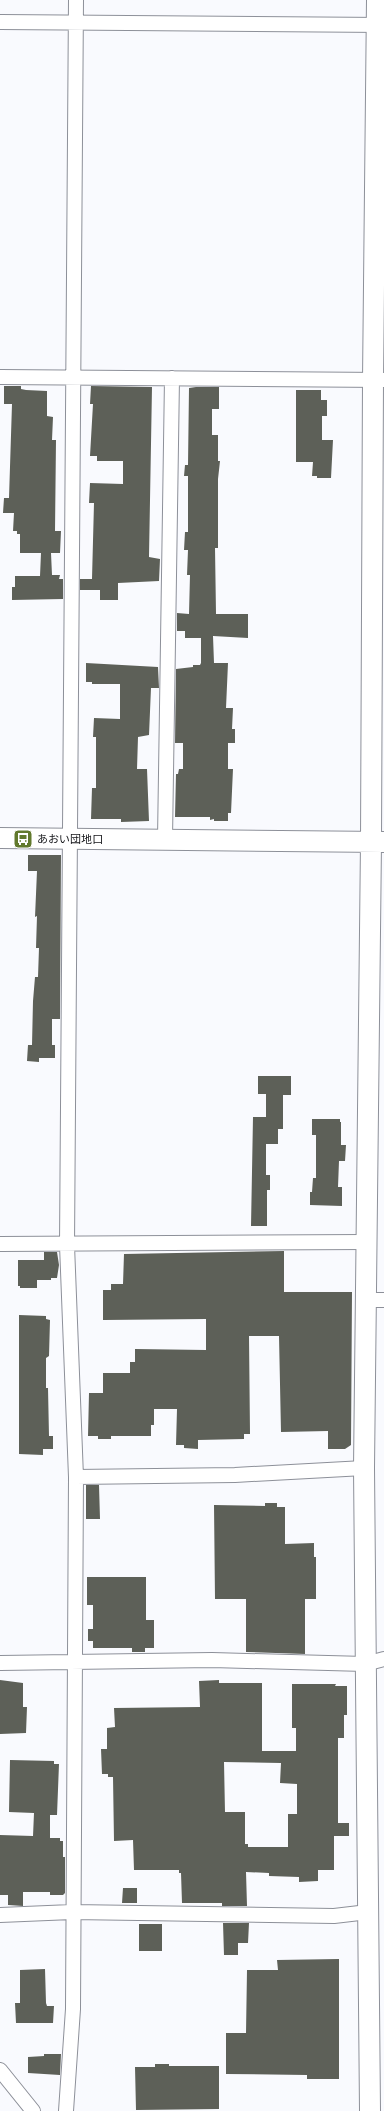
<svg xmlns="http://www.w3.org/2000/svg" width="384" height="2111" viewBox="0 0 384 2111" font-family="Manrope,'Noto Sans JP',sans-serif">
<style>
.building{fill:#5d6058;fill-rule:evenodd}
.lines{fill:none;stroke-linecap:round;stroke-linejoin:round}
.street-casing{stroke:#8d9099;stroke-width:16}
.secondary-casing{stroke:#8d9099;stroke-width:22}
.street{stroke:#fff;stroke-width:14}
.secondary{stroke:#fff;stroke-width:20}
.labels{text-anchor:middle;stroke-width:4;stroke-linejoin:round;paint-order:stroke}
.poi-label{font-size:11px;fill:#121317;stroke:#fff;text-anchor:start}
</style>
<rect width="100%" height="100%" fill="#f9fafe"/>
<path class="building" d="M4,386H21V389L26,390L47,391V416L53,417L52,440H56L55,531H61L60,553H51L52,575H60L59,579H63V599L12,600V587H15V576H40L41,553H20V534H17V531H13L14,513H3L4,498H9L12,404H4Z
M91,386L152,387L149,557L160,559L159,581L118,583V600H100V590H80V579H92L94,503H89L90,483L123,484V461H97V456H90L93,404H90Z
M196,387H219V409H212V435H218V461H220L218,479V548H215L216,614H248V638L213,636L214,663H228L226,708H233L232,729H235V743H228V769H233L231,813H228V821H214V819L210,820V817H175L176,774H178L179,769H183V743H175L176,669L193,667V665H200L201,663V638H185V631H177V613L189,614L190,575H187L188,550H184L185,532H188V476H184L185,465H188L189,388Z
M296,390H321V400H327V416H322V440H333L331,478H317V476H312L313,462H296Z
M86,663L158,667L159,688H151L149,735L138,737L137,769H147L149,821L121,822V819H91L92,788H96V737H93L94,718L120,719V684H92V682H86Z
M28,855H61L60,1019H52V1045H55V1058H39V1062L27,1061L28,1045H32L33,1001L35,977H38L39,948H36L37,916L35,917L37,871H28Z
M258,1076H291V1095H283V1129H278V1144H266V1175H270V1190H267V1226H251L253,1117H266V1094H258Z
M312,1119H340V1122H341V1145H346L345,1161H339L338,1187H342V1206L310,1205V1192H312L313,1178H316V1135H312Z
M284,1251V1292H352L351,1445L345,1449H328V1431L281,1432L279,1336H249L250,1434H244V1439L198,1440V1449L184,1448V1445H176L177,1409H154V1425H151V1436H111V1439H98V1436H88L89,1393H103V1373H130V1362H135V1349L206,1350V1319L103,1320V1290H111V1284H123L124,1254Z
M44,1252H57L59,1265L57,1278H51V1280H37V1288H20V1286H18V1260H44Z
M19,1315L46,1316V1319L50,1320L49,1356L46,1358V1388H48L49,1436H53V1449H43V1455L19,1454Z
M86,1485H99L100,1519H86Z
M265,1503H277V1507H285V1544L314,1543V1557H316V1599H305V1654L246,1652V1599H215L214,1505L265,1506Z
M87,1577H146V1620H154V1648H145V1652H132V1648H93V1641H88V1629H93V1605H87Z
M0,1680L23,1683V1707H27L26,1733L0,1734Z
M219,1680V1683H262V1751H296V1728H292V1684H336L335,1686H347V1715H344V1738H338V1823H349V1836H334V1870H318V1881L299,1882V1877L269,1876V1873L246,1872L247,1906H222V1903H182L181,1873H179V1870H134L133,1840L114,1841L113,1777H108V1774H102L101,1749H107V1728L115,1727L114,1708L200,1707L199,1681ZM224,1762L281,1763L280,1783L297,1784V1814H288V1847H248V1844H245V1812H225Z
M10,1760L54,1761V1764H59L57,1815H50V1838H60V1841H63V1857H65V1893L63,1895H50V1892H23V1906L8,1905V1895H0V1835L33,1836L34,1813L9,1812Z
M123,1888H137V1903H122Z
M223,1923H249L248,1943H238V1955H224Z
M139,1924H162V1951H139Z
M339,1959V2079H307V2075L226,2074V2033H246L247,1970H278L277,1960Z
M45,1969L46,2003L47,2006H54L53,2023H16L15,2003H20V1970Z
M44,2054H61L60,2075L28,2073V2057L44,2056Z
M155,2064H169V2066H219V2109L136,2110L135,2067H155Z"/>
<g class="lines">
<defs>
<path id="street" d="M0,22L384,25
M0,377L384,380
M165,839L172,378
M0,1244L367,1242
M366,1300H384
M76,1477L235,1475L364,1468
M0,1663L212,1660L365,1664L384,1659
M0,1915L72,1912L334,1916L368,1912
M0,2070L33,2111
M66,2111L73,2009L76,1477L67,1245L76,0"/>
<path id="secondary" d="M0,838L384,842
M370,2111L364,1468L371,842L373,380L377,0"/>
</defs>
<use href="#street" class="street-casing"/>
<use href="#secondary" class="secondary-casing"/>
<use href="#street" class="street"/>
<use href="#secondary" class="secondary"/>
</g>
<defs>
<symbol id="bus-square" viewBox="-11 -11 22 22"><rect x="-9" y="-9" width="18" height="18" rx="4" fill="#61792c" stroke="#fff"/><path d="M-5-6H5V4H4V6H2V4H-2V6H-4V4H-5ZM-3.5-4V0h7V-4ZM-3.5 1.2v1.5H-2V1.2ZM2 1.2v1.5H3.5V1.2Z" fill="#fff"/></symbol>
</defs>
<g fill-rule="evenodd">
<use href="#bus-square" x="12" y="828" width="22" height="22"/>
</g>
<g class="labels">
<g class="poi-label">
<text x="37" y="843">あおい団地口</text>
</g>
</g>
</svg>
